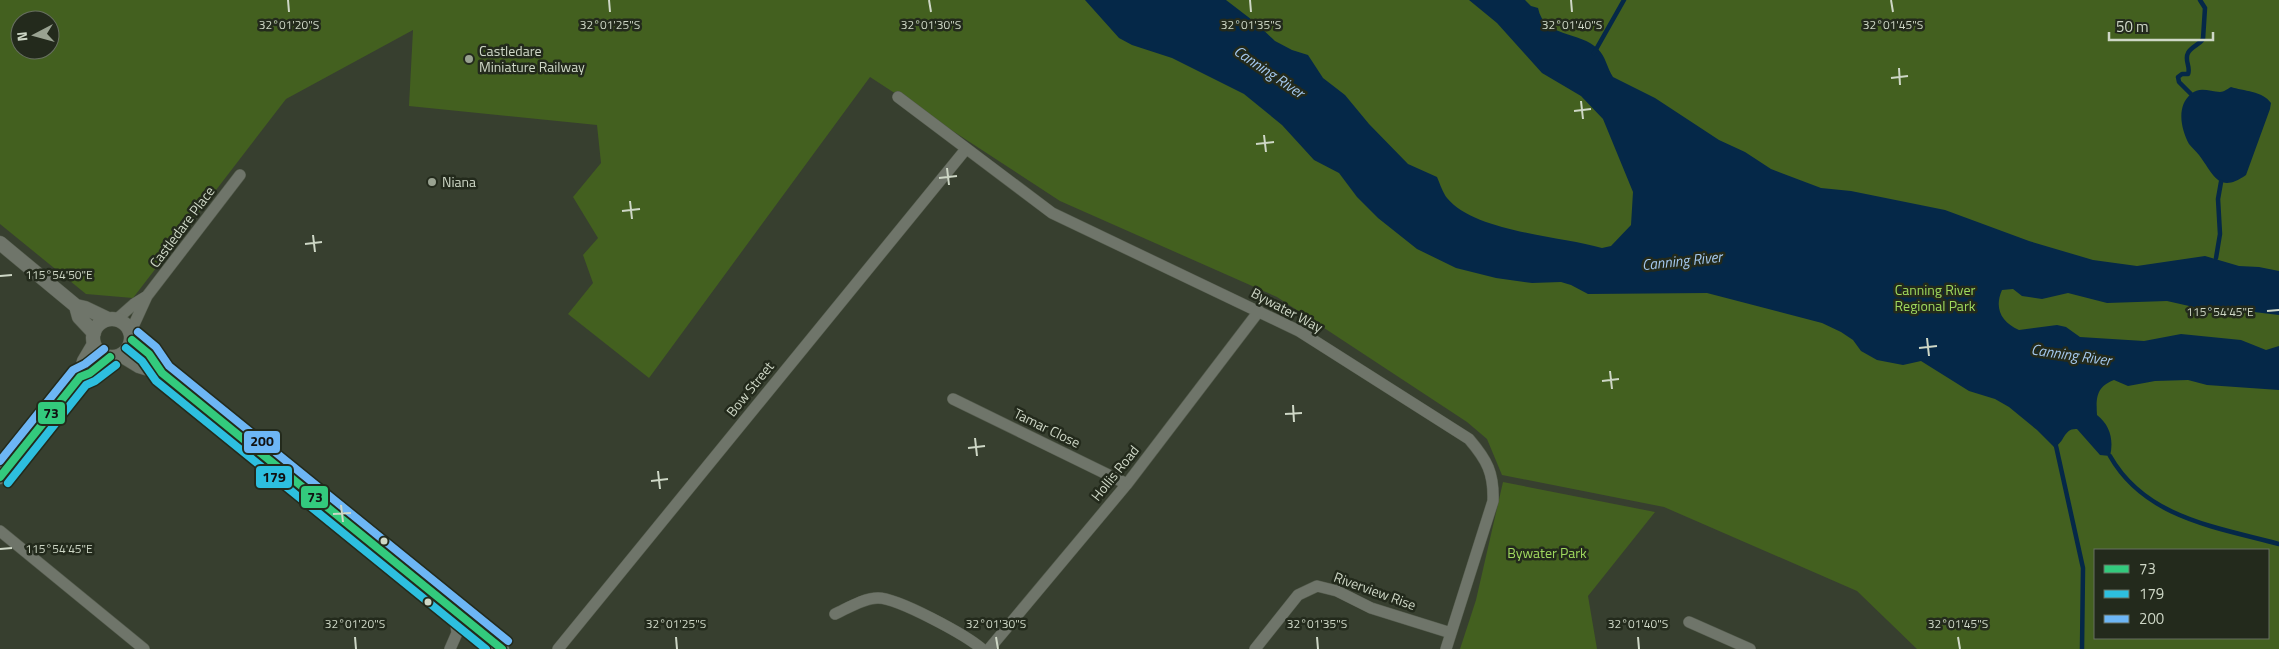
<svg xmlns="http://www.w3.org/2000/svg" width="2279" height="649" viewBox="0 0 2279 649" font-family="'Titillium Web',sans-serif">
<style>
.green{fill:#43601f;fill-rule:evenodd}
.water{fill:#052848}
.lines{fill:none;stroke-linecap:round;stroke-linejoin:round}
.stream{stroke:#052848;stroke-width:4.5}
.minor-casing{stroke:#545b4d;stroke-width:12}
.tertiary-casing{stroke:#545b4d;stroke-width:15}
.minor{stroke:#6f756a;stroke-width:11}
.tertiary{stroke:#6f756a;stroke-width:14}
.bus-1-casing{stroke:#232a1c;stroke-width:11}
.bus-2-casing{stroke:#232a1c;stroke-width:11}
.bus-3-casing{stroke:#232a1c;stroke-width:11}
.bus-1{stroke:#33ca7d;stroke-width:8}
.bus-2{stroke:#2dbfdf;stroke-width:8}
.bus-3{stroke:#6db6f5;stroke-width:8}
.ticks{fill:none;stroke:#ced7c6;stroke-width:2}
.poi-dot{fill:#99a291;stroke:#232a1c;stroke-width:2}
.bus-dot{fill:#ced7c6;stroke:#232a1c;stroke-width:2}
.labels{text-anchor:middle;stroke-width:5;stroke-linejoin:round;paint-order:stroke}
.poi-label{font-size:14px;fill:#ced7c6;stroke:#232a1c;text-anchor:start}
.street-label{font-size:14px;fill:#ced7c6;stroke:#232a1c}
.park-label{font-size:14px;fill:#9fd95e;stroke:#232a1c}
.water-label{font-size:15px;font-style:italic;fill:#a5c9ef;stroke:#232a1c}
.ticks-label{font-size:12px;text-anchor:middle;fill:#ced7c6;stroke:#232a1c;stroke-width:5;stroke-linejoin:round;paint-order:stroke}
.line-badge{stroke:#232a1c;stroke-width:2}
.pale-badge-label{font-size:14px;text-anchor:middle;font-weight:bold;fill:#111}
</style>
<rect width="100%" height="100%" fill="#373f2f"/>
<path class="green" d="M0,0H2279V649H1917L1857,591L1664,507L1502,475L1487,439L1467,422L1277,297L1060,201L870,77L649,378L568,314L593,283L583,255L598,238L573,197L601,163L597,125L409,106L413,30L286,99L133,298L86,294L0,224ZM20,20H50V50H20ZM2095,550H2268V638H2095Z
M1503,482L1655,512L1588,596L1597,649H1460L1476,600Z"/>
<path class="water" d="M1085,0H1226L1256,23L1275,41L1292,50L1308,55L1323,78L1345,95L1369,124L1408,164L1437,177C1440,184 1443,193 1447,198C1475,232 1560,236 1602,248L1611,246L1631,225L1633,192L1603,119L1581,96L1542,73L1497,23L1469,0H1525L1531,6L1538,8C1544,38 1580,31 1598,49C1606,57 1607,68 1613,77L1655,98L1719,140L1745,152L1771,169L1821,188L1851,191L1945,210L2029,241L2093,260L2137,266L2205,256L2239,266L2259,267L2279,271V315L2237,310L2220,313L2167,301L2107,303L2068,293L2042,299L2022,296L2013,289L2002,290C1994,308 2001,322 2019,330L2057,325L2066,327L2080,337L2144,341L2181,334L2241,340L2266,350L2279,346V390L2207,385L2188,380L2155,381L2128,386L2114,380C2096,387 2096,398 2097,415C2110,425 2114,440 2110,456L2100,455L2077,429C2063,428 2065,443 2054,447L2037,430L2009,407L1995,399L1969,391L1921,361L1903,365L1877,360L1861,351L1853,340L1841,332L1822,323L1707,293L1588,294L1571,285L1561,282L1532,283L1496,278L1456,268L1417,249L1378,218L1357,197L1339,173L1314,160L1282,125L1244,94L1172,58L1132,45L1119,38Z
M2231,87C2243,91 2263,91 2271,103L2270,109L2246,175C2218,195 2213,173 2199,155C2196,151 2192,148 2189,144C2181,129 2176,106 2191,94C2200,86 2210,92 2220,92C2224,92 2227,89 2231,87Z"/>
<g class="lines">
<path class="stream" d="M1594,53L1624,0
M2191,94L2179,82L2178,77L2182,74H2188C2191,67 2184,60 2188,53C2191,47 2199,45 2203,39L2205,8L2200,0
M2216,258L2220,234L2218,199L2221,182
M2056,446L2083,568L2082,649
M2110,456C2145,518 2216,527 2279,544"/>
<defs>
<path id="minor" d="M898,97L1052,213L1299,331L1469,439C1487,460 1494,473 1493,501L1446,649
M117,319L134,304L147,296
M131,331L147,296L240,175
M953,399L1127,484
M0,531L144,649
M835,614C848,608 864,598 878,598C898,598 966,635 982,649
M1689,622L1750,649
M450,649L457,633L454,610
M558,649L966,149
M989,649L1127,484L1259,311
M1255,649L1298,595L1317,586L1337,591L1371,608L1451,633"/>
<path id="tertiary" d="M0,243L76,306L79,317L94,333
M76,306L85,308L108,319
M93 338a19 19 0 1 1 38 0a19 19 0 1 1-38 0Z
M132,340L149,354L162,373L502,649
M121,355L139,366L162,373
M80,377L90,373L110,357
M0,477L80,377L84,361L94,344"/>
</defs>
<use href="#minor" class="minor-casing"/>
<use href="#tertiary" class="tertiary-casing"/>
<use href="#minor" class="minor"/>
<use href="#tertiary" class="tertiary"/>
<defs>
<path id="bus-1" d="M132,340L149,354L162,373L502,649
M0,477L80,377L90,373L110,357"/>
<path id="bus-2" d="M126,348L142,361L156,381L486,649
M8,483L86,385L95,381L116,365"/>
<path id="bus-3" d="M138,332L156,347L169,366L508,641
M0,461L73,370L85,364L104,349"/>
</defs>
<use href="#bus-1" class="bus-1-casing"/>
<use href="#bus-2" class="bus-2-casing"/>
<use href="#bus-3" class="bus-3-casing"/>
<use href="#bus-1" class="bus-1"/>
<use href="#bus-2" class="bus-2"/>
<use href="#bus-3" class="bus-3"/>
</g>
<path class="ticks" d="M288,0L289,12M609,0L610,12M929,0L931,12M1250,0L1251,12M1571,0L1572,12M1891,0L1893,12M1899,68L1900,85M1891,78L1908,76M1581,101L1583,119M1574,111L1591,109M1264,135L1266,152M1256,144L1274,142M947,168L949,185M939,178L957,176M630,201L632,219M622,211L640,209M313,235L315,252M305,244L322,242M0,276L12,275M2267,311L2279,310M1927,338L1929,356M1919,348L1937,346M1610,371L1612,389M1602,381L1619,379M1293,405L1294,422M1285,414L1302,413M975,438L977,456M968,448L985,446M658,471L660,489M651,481L668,479M341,505L343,522M333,514L351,513M0,549L12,548M355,637L356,649M676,637L677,649M996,637L998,649M1317,637L1318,649M1638,637L1639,649M1958,637L1960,649"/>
<g class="poi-dot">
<circle cx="469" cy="59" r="5"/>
<circle cx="432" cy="182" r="5"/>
</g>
<g class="bus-dot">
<circle cx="384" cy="541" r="4.5"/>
<circle cx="428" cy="602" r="4.5"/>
</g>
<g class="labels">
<g class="poi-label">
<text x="479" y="56">Castledare<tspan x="479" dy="16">Miniature Railway</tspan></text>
<text x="442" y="187">Niana</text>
</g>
<g class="street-label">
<text transform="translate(182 227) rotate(-53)" y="5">Castledare Place</text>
<text transform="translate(1287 310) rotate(28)" y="5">Bywater Way</text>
<text transform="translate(750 389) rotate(-51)" y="5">Bow Street</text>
<text transform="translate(1047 428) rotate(26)" y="5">Tamar Close</text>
<text transform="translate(1115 473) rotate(-51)" y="5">Hollis Road</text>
<text transform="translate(1375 591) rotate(20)" y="5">Riverview Rise</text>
</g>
<g class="park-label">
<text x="1935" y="295">Canning River<tspan x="1935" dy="16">Regional Park</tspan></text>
<text x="1547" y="558">Bywater Park</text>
</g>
<g class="water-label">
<text transform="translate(1269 72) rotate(34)" y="5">Canning River</text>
<text transform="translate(1682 261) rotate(-6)" y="5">Canning River</text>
<text transform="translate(2071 355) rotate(8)" y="5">Canning River</text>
</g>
</g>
<g class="ticks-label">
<text x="289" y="29">32°01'20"S</text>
<text x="610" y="29">32°01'25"S</text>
<text x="931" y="29">32°01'30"S</text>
<text x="1251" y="29">32°01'35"S</text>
<text x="1572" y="29">32°01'40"S</text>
<text x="1893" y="29">32°01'45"S</text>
<text x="59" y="279">115°54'50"E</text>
<text x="2220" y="316">115°54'45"E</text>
<text x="59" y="553">115°54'45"E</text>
<text x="355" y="628">32°01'20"S</text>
<text x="676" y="628">32°01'25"S</text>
<text x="996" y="628">32°01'30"S</text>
<text x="1317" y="628">32°01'35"S</text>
<text x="1638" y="628">32°01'40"S</text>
<text x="1958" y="628">32°01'45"S</text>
</g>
<g class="line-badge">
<rect x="37" y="401" width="29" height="24" rx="5" fill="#33ca7d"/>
<rect x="243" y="430" width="38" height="24" rx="5" fill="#6db6f5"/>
<rect x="255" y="465" width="38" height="24" rx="5" fill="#2dbfdf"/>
<rect x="300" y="485" width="29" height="24" rx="5" fill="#33ca7d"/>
</g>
<g class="pale-badge-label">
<text x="51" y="418">73</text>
<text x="262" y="446">200</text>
<text x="274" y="482">179</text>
<text x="315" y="502">73</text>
</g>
<rect x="2094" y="549" width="175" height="90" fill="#232a1c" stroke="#676f60"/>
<rect x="2104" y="565" width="25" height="8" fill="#33ca7d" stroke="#676f60"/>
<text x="2139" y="574" font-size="15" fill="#ced7c6">73</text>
<rect x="2104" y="590" width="25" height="8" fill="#2dbfdf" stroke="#676f60"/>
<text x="2139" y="599" font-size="15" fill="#ced7c6">179</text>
<rect x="2104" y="615" width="25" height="8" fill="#6db6f5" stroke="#676f60"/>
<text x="2139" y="624" font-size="15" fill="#ced7c6">200</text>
<g transform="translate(35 35) rotate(264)"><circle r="24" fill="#232a1c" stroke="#676f60"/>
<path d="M0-4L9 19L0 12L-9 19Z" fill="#99a291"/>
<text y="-8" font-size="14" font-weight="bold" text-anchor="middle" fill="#ced7c6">N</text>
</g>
<path d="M2109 32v8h104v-8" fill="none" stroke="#ced7c6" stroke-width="2.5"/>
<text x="2116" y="32" font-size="15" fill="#ced7c6" stroke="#232a1c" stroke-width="4" paint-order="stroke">50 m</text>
</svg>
